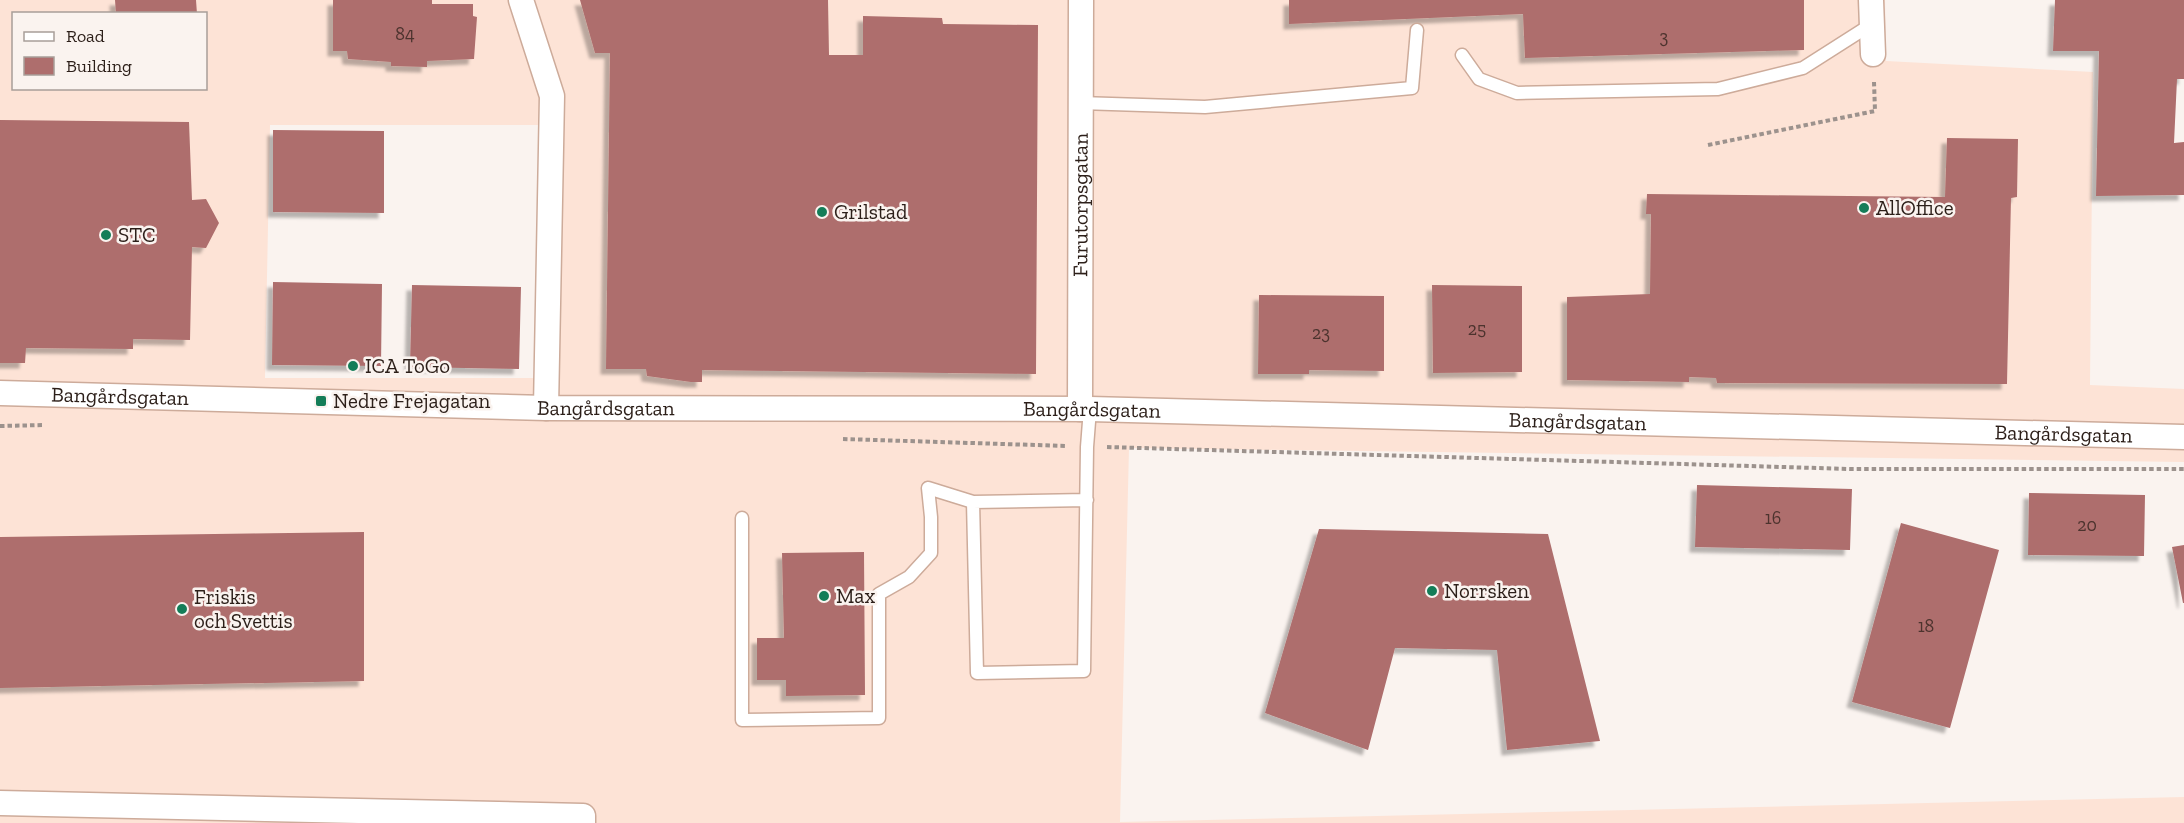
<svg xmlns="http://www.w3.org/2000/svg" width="2184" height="823" viewBox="0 0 2184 823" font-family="'Zilla Slab',serif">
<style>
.built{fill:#fde3d6;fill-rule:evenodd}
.building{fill:#ae6e6d;filter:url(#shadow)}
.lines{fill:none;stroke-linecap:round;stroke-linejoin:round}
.lane-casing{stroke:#cdab9a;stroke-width:15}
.street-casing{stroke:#cdab9a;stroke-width:27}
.path{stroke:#9c928d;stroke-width:4;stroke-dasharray:4.5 3;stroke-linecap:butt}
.lane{stroke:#fff;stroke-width:12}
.street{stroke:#fff;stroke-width:24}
.poi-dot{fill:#147d58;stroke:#faf3ef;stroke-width:2}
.labels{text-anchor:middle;stroke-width:5;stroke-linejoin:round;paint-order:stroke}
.number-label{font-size:18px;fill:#4c332e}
.street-label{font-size:21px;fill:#2c1f19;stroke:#faf3ef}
.poi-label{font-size:21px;fill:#2c1f19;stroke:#faf3ef;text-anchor:start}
</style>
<defs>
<filter id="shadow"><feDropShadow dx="-5.5" dy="5.5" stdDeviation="1.5" flood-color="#0004"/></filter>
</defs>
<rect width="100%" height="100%" fill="#faf3ef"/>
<path class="built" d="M0,0H1885L1886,61L2093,72L2090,385L2184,389V462L1129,448L1120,822L2184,797V823H0ZM14,14H206V88H14ZM270,125H538V378H265Z"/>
<path class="building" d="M115,0H196L197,14H116Z
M333,0H432V4H473V16L477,17L474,59L427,61V67L391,66V62L348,59L347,51H333Z
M580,0H828L829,55H863V16L942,18L943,24L1038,25L1036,374L702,370V382H691L647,376L646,369H606L610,53H595Z
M1289,0H1804V50L1525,58L1523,14L1289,24Z
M2055,0H2184V79H2177L2174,143L2184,142V195L2096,196L2099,51H2053Z
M0,120L189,122L192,200L206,199L219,223L206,248L192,247L190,340L133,339V349L26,348L25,363H0Z
M273,130L384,131V213L273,212Z
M1947,138L2018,139L2017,197L2011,198L2007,384L1717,383L1716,378L1689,377V382L1567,380V297L1650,294L1651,214H1646L1647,194L1945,197Z
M273,282L382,284L381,366L272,365Z
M412,285L521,287L519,369L410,367Z
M1432,285L1522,286V372L1433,373Z
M1259,295L1384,296V371L1309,370V374H1258Z
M1697,485L1852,489L1850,550L1695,547Z
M2029,493L2145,495L2144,556L2028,555Z
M1901,523L1999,550L1950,728L1852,702Z
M1319,529L1548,534L1600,741L1507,750L1497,650L1395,648L1368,750L1265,713Z
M364,532V681L0,688V537Z
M2184,545V603H2183L2172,547Z
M864,552L865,695L786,696V680H757V638H784L782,553Z"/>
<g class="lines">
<defs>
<path id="lane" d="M1462,55L1479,79L1517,93L1718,89L1803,68L1872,24
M1080,103L1205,107L1412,88L1417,30
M973,502L1087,500
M742,518V720L879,718V594L909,577L931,553V517L928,488L973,502L977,673L1084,671L1087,447L1090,409"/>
<g id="street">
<path d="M521,0L552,96L546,408"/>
<path d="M1871,0L1873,54"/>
<path id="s1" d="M0,393L546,408L1090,409L2184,437"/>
<path id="s2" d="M1080,409L1081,0"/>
<path d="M0,803L583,816V823"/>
</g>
</defs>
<use href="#lane" class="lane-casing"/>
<use href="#street" class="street-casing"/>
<path class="path" d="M1708,145L1875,111L1874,82
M0,426L44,425
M843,439L1067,446
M1107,447L1850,469H2184"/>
<use href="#lane" class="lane"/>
<use href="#street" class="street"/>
</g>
<g class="poi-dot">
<circle cx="1864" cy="208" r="6"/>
<circle cx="822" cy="212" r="6"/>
<circle cx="106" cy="235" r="6"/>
<circle cx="353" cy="366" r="6"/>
<rect x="315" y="395" width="12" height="12" rx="3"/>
<circle cx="1432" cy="591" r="6"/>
<circle cx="824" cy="596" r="6"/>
<circle cx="182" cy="609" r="6"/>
</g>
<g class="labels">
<g class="number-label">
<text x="405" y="40">84</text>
<text x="1664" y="43">3</text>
<text x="1477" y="335">25</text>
<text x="1321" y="339">23</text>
<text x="1773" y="524">16</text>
<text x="2087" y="531">20</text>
<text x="1926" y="632">18</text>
</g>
<g class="street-label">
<text dy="7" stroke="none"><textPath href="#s2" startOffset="204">Furutorpsgatan</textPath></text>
<text dy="7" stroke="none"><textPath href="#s1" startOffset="120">Bangårdsgatan</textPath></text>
<text dy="7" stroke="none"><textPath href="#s1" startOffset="606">Bangårdsgatan</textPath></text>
<text dy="7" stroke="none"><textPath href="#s1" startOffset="1092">Bangårdsgatan</textPath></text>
<text dy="7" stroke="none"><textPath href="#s1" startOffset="1578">Bangårdsgatan</textPath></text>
<text dy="7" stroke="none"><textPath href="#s1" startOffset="2064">Bangårdsgatan</textPath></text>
</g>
<g class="poi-label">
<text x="1876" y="215">AllOffice</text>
<text x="834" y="219">Grilstad</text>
<text x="118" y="242">STC</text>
<text x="365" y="373">ICA ToGo</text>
<text x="333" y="408">Nedre Frejagatan</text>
<text x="1444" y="598">Norrsken</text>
<text x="836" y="603">Max</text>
<text x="194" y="604">Friskis<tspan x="194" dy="24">och Svettis</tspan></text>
</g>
</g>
<rect x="12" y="12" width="195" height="78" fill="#faf3ef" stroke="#a89e99" stroke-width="1.5"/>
<rect x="24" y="32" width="30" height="9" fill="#ffffff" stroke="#a89e99" stroke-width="1.5"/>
<text x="66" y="42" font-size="18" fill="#2c1f19">Road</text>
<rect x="24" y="57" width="30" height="18" fill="#ae6e6d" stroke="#a89e99" stroke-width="1.5"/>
<text x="66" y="72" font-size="18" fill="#2c1f19">Building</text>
</svg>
